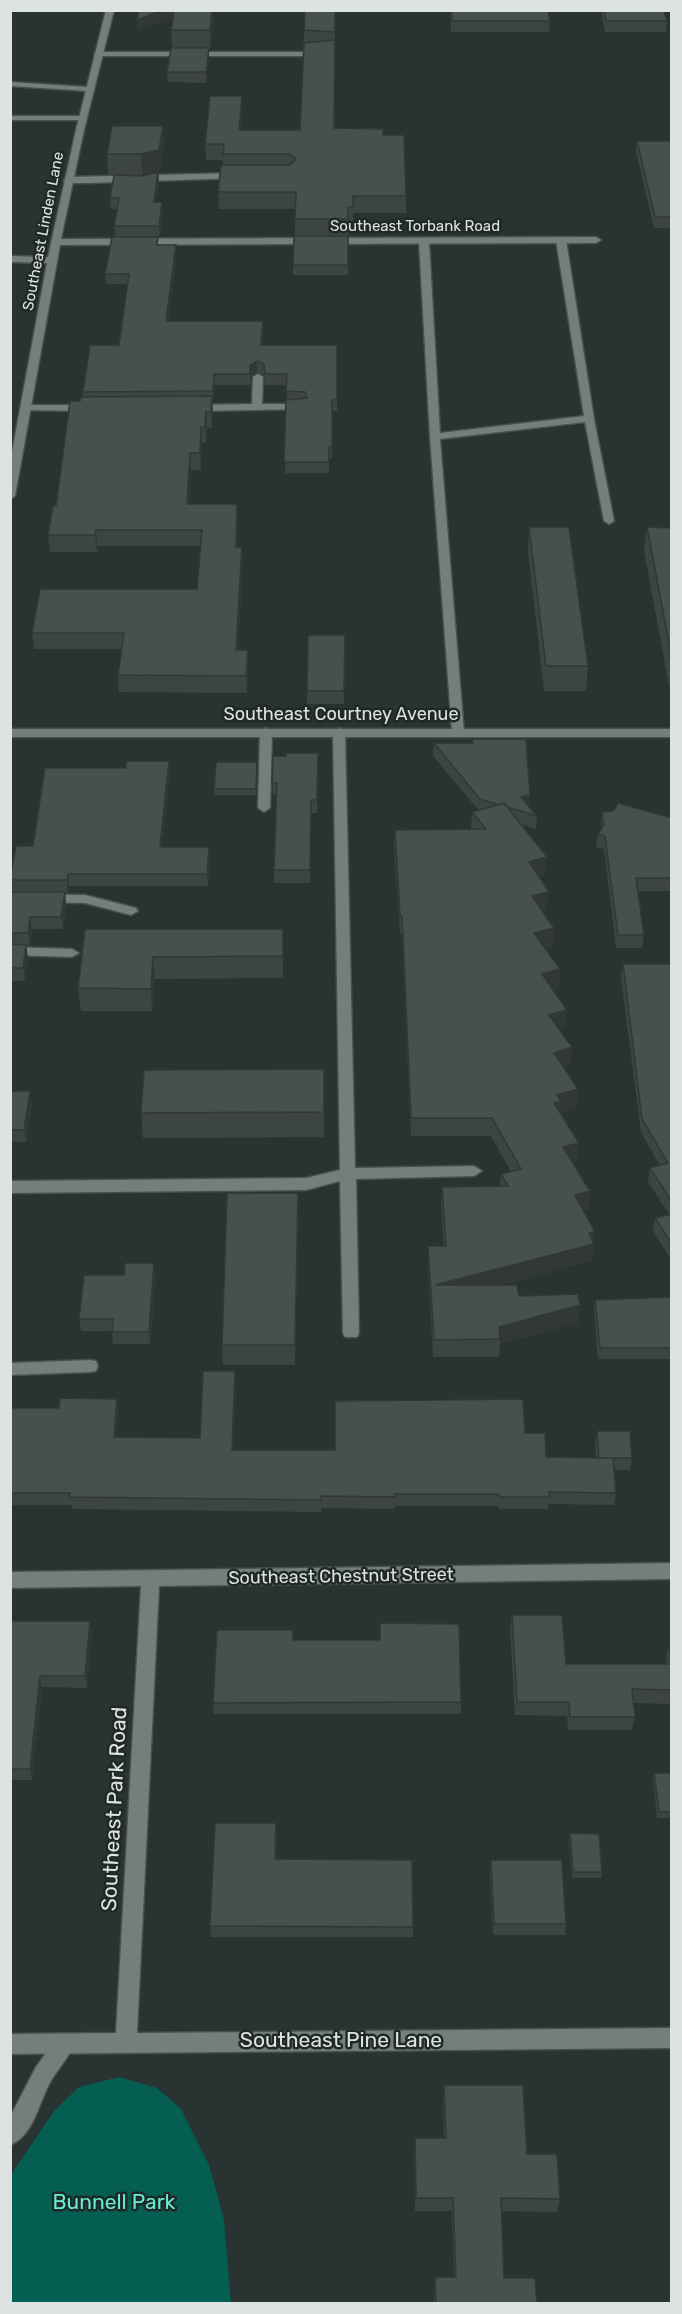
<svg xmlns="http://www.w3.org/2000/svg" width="682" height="2314" viewBox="0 0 682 2314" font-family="Rubik,sans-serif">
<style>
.green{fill:#055e52}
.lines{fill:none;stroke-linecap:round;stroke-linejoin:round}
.lane-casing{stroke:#474e4d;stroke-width:3}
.street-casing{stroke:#474e4d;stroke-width:3}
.secondary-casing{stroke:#474e4d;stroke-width:3}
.lane{fill:#747f7c;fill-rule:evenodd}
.street{fill:#747f7c;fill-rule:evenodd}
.secondary{fill:#747f7c;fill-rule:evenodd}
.wall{fill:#3c4542}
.shaded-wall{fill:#313836}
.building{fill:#46504d;stroke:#313836;stroke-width:1.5}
.labels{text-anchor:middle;stroke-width:5;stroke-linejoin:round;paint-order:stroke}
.far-street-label{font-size:15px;fill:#dde3e2;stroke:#202927}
.street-label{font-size:18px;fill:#dde3e2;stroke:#202927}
.near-street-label{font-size:21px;fill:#dde3e2;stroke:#202927}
.near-park-label{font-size:21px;fill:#64eed6;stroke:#202927}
</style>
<rect width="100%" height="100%" fill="#293331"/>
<path class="green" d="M119,2077L157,2088L181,2109L209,2165L224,2220L231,2303H11L10,2178L13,2172L54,2111L79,2087Z"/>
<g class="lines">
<defs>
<path id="lane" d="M98,52H323L327,54L323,56H95L94,54Z
M10,82L88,87L92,89L88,91L10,86Z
M10,116H82L86,118L82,120H10Z
M238,173L242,176L241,178L89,183H68L64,180L68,177Z
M561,237L566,240L594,419L614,521L609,524L604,521L585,422L440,439L464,732L458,736L452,732L430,437L419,241L424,238L429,241L440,433L584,416L556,240Z
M258,374L263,377L262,404H301L305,405V409L193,411L188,408L193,405L252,404L253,377Z
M25,405H88L93,408L88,411L21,410L20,408Z
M266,728L272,732L270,808L264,812L258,808L260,732Z
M339,728L345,732L355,1168L474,1166L482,1171L474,1176L356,1179L359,1333L357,1337H345L343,1333L340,1181L306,1190L10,1193V1181L306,1178L340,1170L333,732Z
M10,894L85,895L136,908L138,911L131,915L85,903L10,902Z
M10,947L72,949L79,953L72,957L10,955Z
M64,2034L71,2037L74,2044C69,2057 59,2068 52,2079C39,2100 35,2135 10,2145V2117L36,2067L57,2037Z"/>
<path id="street" d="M106,10H114L84,130L61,239L596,237L601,240L596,243L60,245L15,496L10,499V463L47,263L10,262V256L48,257L76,130Z
M90,1360L96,1361L98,1366L96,1371L90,1372L10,1375V1363Z
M672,1563V1579L159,1586L137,2033L672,2028V2048L10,2054V2034L116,2033L141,1586L10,1588V1572Z"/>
<path id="secondary" d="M10,729H672V737H10Z"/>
</defs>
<use href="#lane" class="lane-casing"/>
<use href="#street" class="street-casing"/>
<use href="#secondary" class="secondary-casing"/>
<use href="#lane" class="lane"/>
<use href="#street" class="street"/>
<use href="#secondary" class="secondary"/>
</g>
<path class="wall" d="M139,10H213L214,23L210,50H209V58L206,83L168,82L167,72L172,48L171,30L173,18L138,31L137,20Z
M335,10V128L383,135L406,196V213H353V224H348V236H295V209H219L218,192L223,165V160H206L205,144L242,96V112L241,130H300L304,30Z
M450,10H548L550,21L549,32H451Z
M601,10H664L667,21L666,32H605Z
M163,126L164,147L160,171L158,172L159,182L156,202L163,213L160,236L115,237L114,226L117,209H111L110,198L114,175H108L107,154Z
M637,141H672V228H654L636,151Z
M348,236V275H293V265Z
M158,245L177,255L168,321L263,332L262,345H337V411H333L332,458H329V473H285L287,385H265L264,375L257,372L251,377L250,385H214L213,402H212V428H207L206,443H202L201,470H191L189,504L238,521L237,547H242L243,563L238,650L248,666L247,693L119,692L118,675L121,649H34L32,633L197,589L200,546H97V552H50L48,535L80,401L83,397V392L119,345L128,284H106L105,274Z
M529,527L588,666L586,691H544L528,551Z
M647,527L672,528V691H670L644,551Z
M345,635L344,704H307V691Z
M472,739L537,816L536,829L520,824L545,875L539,877L547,910L543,911L553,946L545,948L560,969L559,987L552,989L565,1028L560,1029L571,1065L564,1067L578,1089L576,1107L560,1112L577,1161L573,1162L590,1191L588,1209L583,1210L595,1232L592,1261L502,1285L519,1296L580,1305L578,1323L500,1344L499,1357H433L428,1264V1246H444L441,1205L442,1187L500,1186L501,1174L511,1172L491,1136H411L402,934H400L394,847L395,830L471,829L472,812L479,811L433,756L434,743H472Z
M318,753L317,813H311L310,883H274L276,795H273L272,783L286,756Z
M169,761L170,773L162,847L210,859L208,886H69L68,893L65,892L66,905L63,929H32L30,945H26L28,958L25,981H10V892H12L10,879L33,846L126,768Z
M257,768L256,795H214V789Z
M602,812L672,818V891H638L644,935L642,948H616L604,849L596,847L598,834L601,829Z
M85,929H283V978L155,979L152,1011H81L78,988Z
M623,964H672V1261L653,1231L655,1218L669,1214L648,1182L650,1168L660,1166L641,1132L621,977Z
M324,1069V1137L143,1138L141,1113Z
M10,1091H30L32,1103L26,1142H10Z
M298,1193L295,1365H223L222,1345Z
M156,1276L150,1344H113L112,1331H81L79,1319Z
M672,1297V1359H598L594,1311L595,1300Z
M235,1371L236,1383L233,1450H335L525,1433L546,1457L596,1458L595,1443L597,1431L632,1458L630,1470H614L616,1493L614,1505L548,1504V1509H499L498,1506H395V1509L321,1508V1512L72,1509L71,1505H10V1408L119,1411L116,1437L200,1438Z
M512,1615L566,1664H667L666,1659L669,1645H672V1704L633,1703L635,1717L632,1730H568L567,1716L515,1715L510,1629Z
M10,1621H90L92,1633L87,1688L42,1687L32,1780H10Z
M293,1640L461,1702V1714H214L213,1703Z
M654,1773H672V1818H657L653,1779Z
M570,1833L602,1872L601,1878H572L569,1839Z
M277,1834L276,1860L413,1927V1937H211L210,1926Z
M491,1860L566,1924L565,1935H493L490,1871Z
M444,2085L527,2154L560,2199L557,2212L501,2211L504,2278L537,2304H434L435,2277H454L452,2211H415L414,2152L415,2138H444L443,2099Z"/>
<path class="shaded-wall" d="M163,10H194L138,31L137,20Z
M212,10H213L214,23L210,50V30Z
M209,48V58L206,83V72Z
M242,96V112L240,147L239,130Z
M163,126L164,147L160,171L158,172L159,182L154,213L143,176L141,154Z
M162,202L163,213L160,236L159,226Z
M176,245L177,255L167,332L166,321Z
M257,361V372L251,377L250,385V366Z
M214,374V385L213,402V391Z
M212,396L213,412L212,428L211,412Z
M206,412L207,428L206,443L205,427Z
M201,427L202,443L201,470L200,453Z
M190,453L191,470L188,520L187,504Z
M237,504L238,521L237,563L236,547Z
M96,530L97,546V552L95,535Z
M242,547L243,563L237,666L236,650Z
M248,650V666L247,693L246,676Z
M169,761L170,773L161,859L160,847Z
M530,795L529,807L521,797Z
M209,847L210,859L208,886L207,874Z
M547,857L545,875L528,880L529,862Z
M68,874L69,886L68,893L67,880Z
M65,892L66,905L63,929L61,917Z
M549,892L547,910L530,914L532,896Z
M30,917L32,929L30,945L28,933Z
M554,928L553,946L533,951L534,933Z
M26,945L28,958L25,981L23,968Z
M153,957L155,979L152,1011L151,989Z
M560,969L559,987L541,992L542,974Z
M567,1010L565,1028L548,1033L549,1015Z
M572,1047L571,1065L553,1071L554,1053Z
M578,1089L576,1107L560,1111L559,1119L554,1103L557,1095Z
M30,1091L32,1103L26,1142L24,1130Z
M579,1143L577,1161L561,1165L563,1147Z
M590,1191L588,1209L573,1213L575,1195Z
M298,1193L299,1213L295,1365V1345Z
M595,1232L592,1261L434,1303L435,1285Z
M154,1263L156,1276L150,1344L149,1332Z
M580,1305L578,1323L500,1344L499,1327Z
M235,1371L236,1383L233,1462L232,1450Z
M117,1399L119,1411L115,1449L114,1437Z
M90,1621L92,1633L87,1688L85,1676Z
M40,1676L42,1687L32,1780L30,1769Z"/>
<path class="building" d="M139,10H163L137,20Z
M174,10H212L210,30H171Z
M305,10H335V32L304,30Z
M451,10H548L550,21H452Z
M604,10H664L667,21H606Z
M335,40L334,128L383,129V135H404L406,196H353V207H348V219H295L296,192H218L221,165H290L296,159L290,154H223L224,144H205L210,96H242L239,130H300L304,43Z
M171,48H209L206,72H167Z
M112,126H163L159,150L141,154H107Z
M637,141H672V217H655Z
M158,172L154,202H162L159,226H114L119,198H110L114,175L142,176Z
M294,236H348V265H293Z
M112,237H158L157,245H176L166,321H263L261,345H337V400H332V447H329V462H284L286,400L307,398L305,392L286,391L287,374H265L264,364L257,361L250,366V374H214L213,391L83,392L90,345H119L129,274H105Z
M212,396L211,412H206L205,427H201L200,453H190L187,504H237L236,547H242L236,650H248L246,676L118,675L124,633H32L40,589H197L202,530H96L95,535H48L53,506H56L70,401H80L81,397Z
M529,527H569L588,666H546Z
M647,527L672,528V659Z
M308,635H345L344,691H307Z
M472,739H526L530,795L521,797L537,816L507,807L504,803L499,805L480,799L434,743H473Z
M286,753H318L317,800H311L310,870H274L277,783H272L273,756H286Z
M126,761H169L160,847H209L207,874H68L67,880H10L16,846H33L45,768H126Z
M216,762H257L256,789H214Z
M504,803L547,857L529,862L549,892L532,896L554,928L534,933L560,969L542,974L567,1010L549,1015L572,1047L554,1053L578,1089L557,1095L561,1101L554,1103L579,1143L563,1147L590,1191L575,1195L595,1232L589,1233L594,1244L435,1285H517L519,1296L578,1294L580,1305L499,1327L500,1339L434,1340L428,1246H446L442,1187L508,1186L501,1174L521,1169L492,1118H411L402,916H400L395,830L486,829L472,812Z
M618,803L672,818V878H636L644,935H618L605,836L598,834L604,825L602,812L613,811Z
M10,892H65L61,917H30L28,933H10Z
M85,929H283V956L153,957L151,989L78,988Z
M10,944L26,945L23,968H10Z
M623,964H672V1202L650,1168L668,1163L642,1119Z
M324,1069V1112L141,1113L144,1070Z
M10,1091H30L24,1130H10Z
M227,1193H298L295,1345H222Z
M672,1214V1244L655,1218Z
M125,1263H154L149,1332H112L113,1319H79L84,1275H124Z
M672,1297V1348H600L595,1300Z
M203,1371H235L232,1450H335V1401L523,1399L525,1433H545L546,1457L613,1458L616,1493L549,1492V1497H500L499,1494H395V1497L321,1496V1500L70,1497V1493H10V1408H59L60,1398L117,1399L114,1437L200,1438Z
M597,1431H630L632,1458H599Z
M512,1615H562L566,1664H671L669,1645H672V1690L632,1689L635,1717H570L569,1702H517Z
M10,1621H90L85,1676H40L30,1769H10Z
M380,1623L459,1624L461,1702L213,1703L217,1630H293V1640H380Z
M654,1773H672V1812H659Z
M215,1823H276L275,1859L412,1860L413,1927L210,1926Z
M570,1833L599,1834L602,1872H573Z
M491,1860H562L566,1924H494Z
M444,2085H523L527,2154H557L560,2199L501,2198L504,2278H535L537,2304H436L435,2277H456L453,2198H416L415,2138H446Z"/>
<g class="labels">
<g class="far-street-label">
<text x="415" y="231">Southeast Torbank Road</text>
<text transform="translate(43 231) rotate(-79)" y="5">Southeast Linden Lane</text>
</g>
<g class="street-label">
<text x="341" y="720">Southeast Courtney Avenue</text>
<text transform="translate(341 1576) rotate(-1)" y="6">Southeast Chestnut Street</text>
</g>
<g class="near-street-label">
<text transform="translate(114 1809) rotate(-87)" y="7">Southeast Park Road</text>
<text x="341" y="2047">Southeast Pine Lane</text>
</g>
<g class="near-park-label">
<text x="114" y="2209">Bunnell Park</text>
</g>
</g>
<rect width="682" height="2314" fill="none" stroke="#dde3e2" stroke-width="24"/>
</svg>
